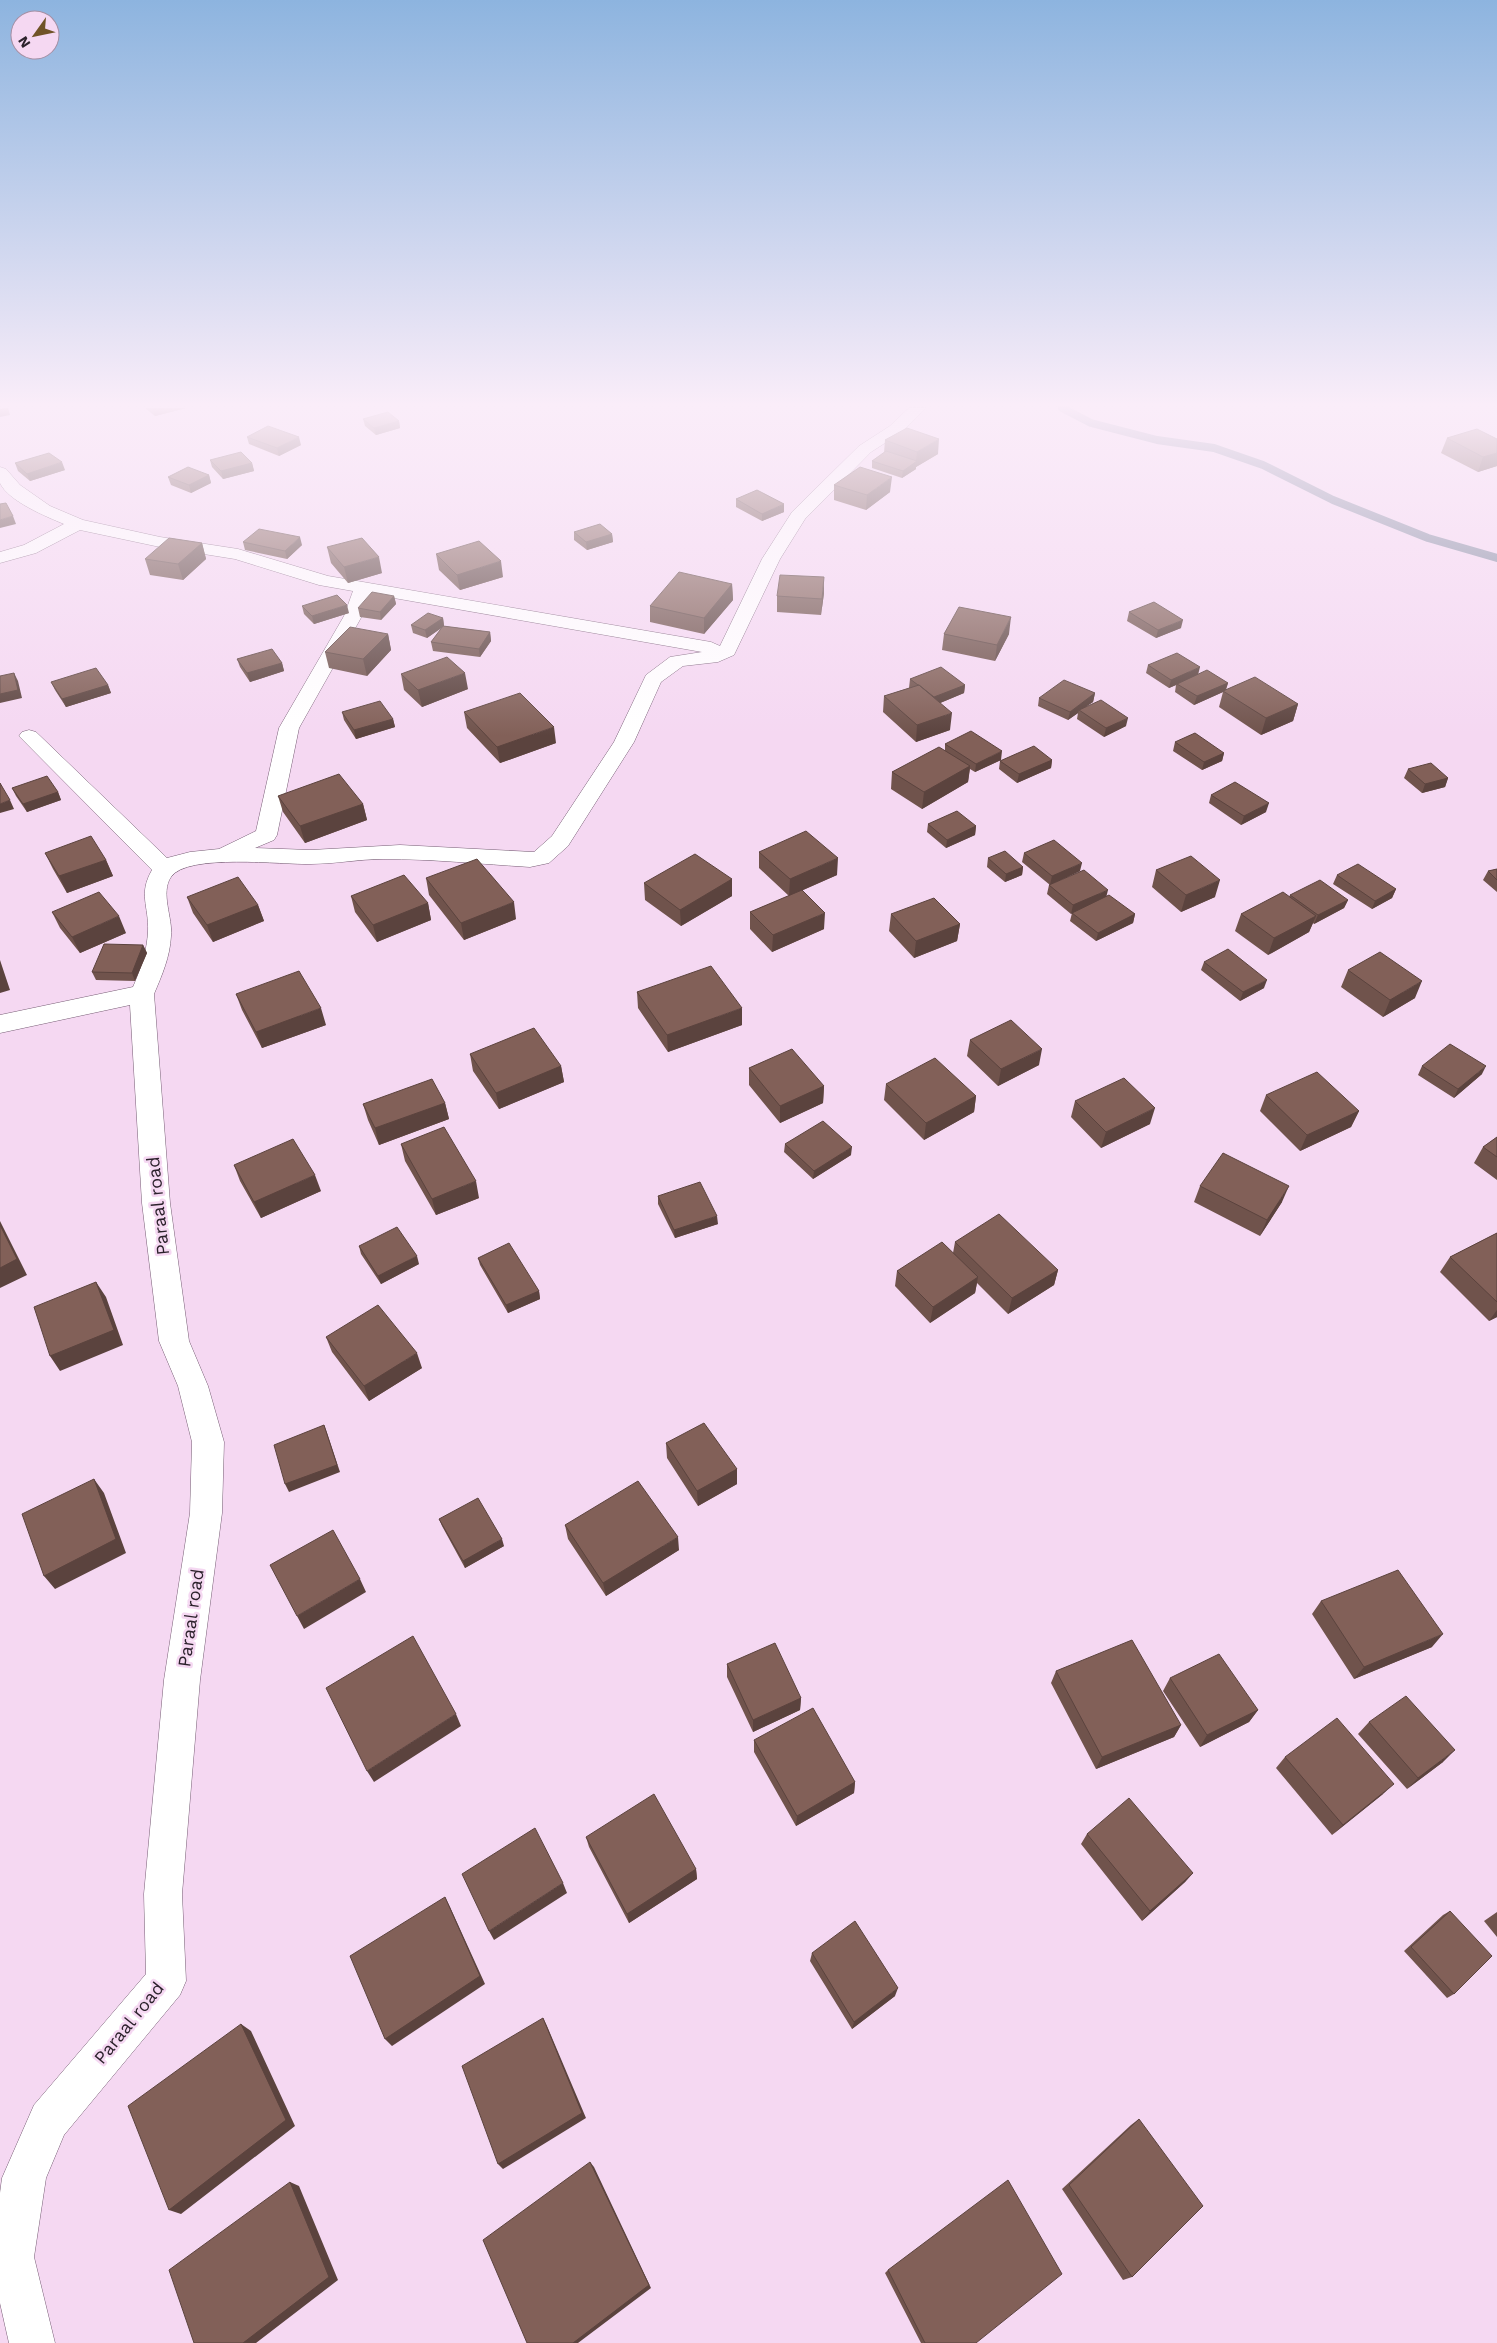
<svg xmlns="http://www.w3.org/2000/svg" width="1497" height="2343" viewBox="0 0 1497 2343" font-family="'Work Sans',sans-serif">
<rect width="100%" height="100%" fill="#f5d8f2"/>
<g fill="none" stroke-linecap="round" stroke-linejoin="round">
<path stroke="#8189a0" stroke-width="8" d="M1062,408l29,15 66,17 57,8 49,17 70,35 95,38 69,20"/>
<defs>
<path id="minor" d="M909,408h17l-24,24 -31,20 -66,67 -25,40 -46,96 -16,7 -35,4 -22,16 -27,60 -66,104 -19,17 -19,4c-49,-3 -98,-8 -147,-8 -24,0 -48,5 -72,5 -28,1 -124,-11 -140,13 -11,16 2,41 0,59 -1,21 -9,39 -17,58l16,209 19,138 19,45 16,56 -2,71 -22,167 -18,214 4,87 -6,14 -116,140 -18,43 -12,79 21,86h-46l-9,-40v-110l2,-15 32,-73 112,-131 -2,-80 20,-214 26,-167 2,-71 -14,-56 -19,-45 -17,-138 -12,-198 -130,28v-18l133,-28c8,-18 14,-36 15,-56 1,-25 -10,-37 4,-61l-133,-134 3,-4 7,-2 7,2 131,126 23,-6 29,-3 37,-18 23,-103 65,-112 9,-25 -34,-6 -84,-26 -75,-12 -80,-17 -44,23 -36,10v-11l24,-7 40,-21c-17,-7 -56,-23 -64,-41 0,-4 0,-11 0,-16l6,2 14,16 30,21 33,14 77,17 78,12 90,27 383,66 9,4 42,-87 30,-47 67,-66 31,-20zM371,594l331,58 -32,5 -24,18 -32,67 -62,94 -18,16 -134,-7 -89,5 -56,-2 19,-8 3,-5 22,-107 63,-112z"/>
</defs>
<use href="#minor" stroke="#775e75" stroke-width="1"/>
<use href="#minor" fill="#fff" fill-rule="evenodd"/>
</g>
<path fill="#70534c" d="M145,408h41l-31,8z
M363,419l36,2 1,7 -24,7 -11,-9z
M247,437l54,8 -22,11 -30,-12z
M1447,438l50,1v27l-19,6 -37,-19z
M885,440l53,14 -22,13v2l-14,9 -30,-10v-7l12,-8z
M210,460l42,3 2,8 -31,8 -11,-12z
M15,463l50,7 -35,11 -12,-10z
M209,475l2,8 -20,10 -20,-8 -3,-8z
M834,485l56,7 -24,18 -32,-10z
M736,499l48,13 -22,9 -26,-14z
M574,532l38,2 1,8 -26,8 -13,-10z
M243,542l59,3 -15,14 -42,-9z
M202,543l4,16 -23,21 -33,-5 -5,-16z
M327,547l55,26 -34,10 -17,-20z
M436,554l67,23 -43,13 -21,-20z
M732,584l1,16 -29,34 -54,-12v-16z
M824,593l-3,22 -44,-3v-16z
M394,596l2,8 -15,16 -21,-3 -2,-9z
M302,606l47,7 -35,11 -10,-10z
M1129,612l52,16 -25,10 -29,-17z
M443,618l1,8h-1l47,6 1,9 -11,16 -47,-6 -2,-9 12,-15 -16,11 -14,-5 -2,-8z
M388,634l3,16 -24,26 -38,-8 -4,-16z
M944,634h65l-14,27 -53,-11z
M237,659l45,4 2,8 -34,11 -10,-15z
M1148,665l50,9 30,9 -2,7 72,14 -5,17 -32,14 -42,-28 4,-15 -29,13 -19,-13 1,-7 -7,3 -23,-15z
M401,674l67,15 -46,18 -18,-17z
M910,679l55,6 -1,8 -24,10 10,27 -34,12 -33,-30 1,-16 25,-8z
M51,682l57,3 3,8 -45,14 -11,-17z
M1095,693l-2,9 -8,5 41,19 -22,11 -27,-18 1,-6 -10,7 -30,-14 1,-8z
M342,712l51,7 2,8 -39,12 -12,-19z
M464,712l92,31 -56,20 -33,-35z
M1175,742l49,11 -2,8 -20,9 -29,-19z
M945,744l56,16 -26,12 -5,-3 -2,13 -46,27 -31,-20 1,-17 53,-22z
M1052,760l-1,8 -34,15 -18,-14 1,-8z
M1408,769l40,9 -3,9 -23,6 -18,-15z
M12,788l46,4 3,8 -34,12 -11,-16z
M1211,795l55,17 -25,13 -32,-22z
M278,796l85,8 4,16 -62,23 -22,-31z
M928,824l48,2 -1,9 -29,13 -19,-16z
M759,852l78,23 -36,16 23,38 -52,23 -22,-23v-17l39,-16 -30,-28z
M45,853l61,7 7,16 -46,17 -14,-24z
M1024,853l56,18 -30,14 -28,-23z
M988,858l35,9 -1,8 -17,7 -18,-15z
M1497,869v23l-14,-12 5,-9z
M1156,870l59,27 -34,15 -29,-25z
M1337,875l59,14 -4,9 -20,11 -39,-25z
M426,878l90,41 -52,21 -35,-45z
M732,879v17l-51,30 -36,-26 -1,-17z
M1049,885l58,11 28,18 -2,9 -37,18 -26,-20 2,-8 -1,1 -24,-20z
M1290,895l58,5 -4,8 -30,16 -1,-1 -4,9 -41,23 -33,-24 6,-17 48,-17z
M351,896l77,7 3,17 -54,22 -22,-30z
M187,897l71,8 6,16 -51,21 -20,-29z
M52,912l74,21 -46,20 -20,-25z
M891,914l69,10 -3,17 -43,17 -25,-27z
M143,945l4,8 -12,28 -39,-1 -4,-8z
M1204,962l60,26 -24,13 -39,-31z
M1348,970l67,28 -32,19 -42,-30z
M637,992l105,33 -74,27 -30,-44z
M236,994l90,31 -64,23 -20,-38z
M970,1040l69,25 -41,21 -31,-30z
M470,1054l91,12 3,16 -65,27 -26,-38z
M1422,1066l60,8 -28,24 -36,-23z
M749,1068l75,18 -1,17 -43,20 -31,-38z
M886,1084l90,12 -2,16 -50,28 -40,-40z
M1266,1095l93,16 -8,16 -51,24 -40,-40z
M1075,1101l75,23 -49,24 -30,-31z
M445,1103l4,16 -70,26 -11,-25 -5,-16z
M1497,1137v43l-23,-17 9,-16z
M401,1144l78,54 -43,17 -31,-54z
M785,1144l66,11 -38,24 -29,-27z
M234,1165l87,26 -60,27 -21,-37z
M1200,1186l82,16 -22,34 -66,-34z
M658,1196l60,28 -43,14 -17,-34z
M1497,1233v84l-8,4 -49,-49 10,-15z
M955,1242l103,28 -4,15 -46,29 -31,-31 -2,10 -45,30 -35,-37 2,-15 56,-18z
M359,1246l60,18 -38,20 -20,-30z
M478,1258l61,33 1,8 -32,14 -28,-48z
M326,1337l96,31 -53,33 -37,-49z
M666,1443l71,26v15l-39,22 -31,-48z
M439,1519l65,27 -39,22 -23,-42z
M565,1525l114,25 -73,46 -38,-57z
M1321,1601l111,46 -78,32 -42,-65z
M727,1664l74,34 -1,12 -47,22 -26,-55z
M1056,1671l125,54 -7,12 -78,32 -45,-86z
M1170,1678l88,32 -9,12 -49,25 -37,-56z
M1369,1722l74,40 -36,27 -49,-55z
M754,1740l101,42 -1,11 -58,33 -42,-74z
M1285,1757l98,37 -51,41 -56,-67z
M1087,1834l106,39 -8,9 -43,39 -61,-77z
M586,1837l110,32 1,10 -68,44 -40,-76z
M1450,1911l4,83 -7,4 -43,-47 39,-36z
M1497,1912v25l-13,-16z
M812,1953l83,43 -43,33 -42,-68z
M1139,2119l-7,158 -9,3 -61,-91 69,-64z
M888,2270l88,73h-55l-36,-70z"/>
<path fill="#5b433e" d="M5,408h3l2,7 -10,2v-8z
M157,408h29l-31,8 -2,-7z
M399,421l1,7 -24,7 -2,-7z
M299,437l2,8 -22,11 -2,-8z
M939,439l-1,15 -22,13v2l-14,9 1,-7 13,-10 1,-9z
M1497,453v13l-19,6 5,-15z
M62,462l3,8 -35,11 -3,-7z
M252,463l2,8 -31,8 -2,-8z
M209,475l2,8 -20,10 -2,-8z
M892,477l-2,15 -24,18 1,-15z
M784,504v8l-22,9v-7z
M13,516l3,8 -16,4v-8z
M612,534l1,8 -26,8 -1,-8z
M300,537l2,8 -15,14 -2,-8z
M202,543l4,16 -23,21 -5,-16z
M379,557l3,16 -34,10 -4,-16z
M501,561l2,16 -43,13 -3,-15z
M824,577v16l-3,22 1,-16z
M732,584l1,16 -29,34v-16z
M394,596l2,8 -15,16 -1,-8z
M347,605l2,8 -35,11 -2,-8z
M1011,617l-2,17 -14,27 2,-16z
M443,618l1,8 -17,12 -2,-8z
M1183,620l-2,8 -25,10 2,-8z
M490,632l1,9 -11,16 -1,-8z
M388,634l3,16 -24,26 -4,-17z
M282,663l2,8 -34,11 -3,-9z
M1200,667l-2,8 -21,9 -1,1 -7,3 2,-8z
M14,673l4,8 4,17 -22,5v-9z
M465,673l3,16 -46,18 -4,-17z
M1228,683l-3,8h-2v1l-29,13 3,-9z
M108,685l3,8 -45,14 -4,-8z
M965,685l-1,8 -31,13 1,-9z
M1095,693l-2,9 -13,9 -1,-1 -1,3 -10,7 2,-8z
M1298,704l-5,17 -32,14 5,-17z
M952,713l-2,17 -34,12 1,-17z
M1128,718l-2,8 -22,11 2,-9z
M393,719l2,8 -39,12 -2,-9z
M554,727l2,16 -56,20 -3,-16z
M1002,751l-1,9 -26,12 1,-8z
M1224,753l-2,8 -20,9 2,-8z
M1052,760l-1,8 -34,15 2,-9z
M970,766l-2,16 -46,27 2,-17z
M1448,778l-3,9 -23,6 3,-9z
M58,792l3,8 -34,12 -4,-8z
M10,800l4,9 -14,4v-9z
M1269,803l-3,9 -25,13 3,-9z
M363,804l4,16 -62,23 -5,-17z
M976,826l-1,9 -29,13 1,-8z
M838,858l-1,17 -48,21 1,-17z
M106,860l7,16 -46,17 -8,-17z
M1082,863l-2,8 -30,14 2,-9z
M1023,867l-1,8 -17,7 1,-8z
M732,879v17l-51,30 -1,-16z
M1220,880l-5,17 -34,15 5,-17z
M1396,889l-4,9 -20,11 3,-8z
M1108,890l-2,8 -35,16 2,-9z
M1348,900l-4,8 -30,16 4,-9z
M514,902l2,17 -52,21 -3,-17z
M428,903l3,17 -54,22 -4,-17z
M258,905l6,16 -51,21 -6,-17z
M825,913l-1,16 -52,23 1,-17z
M1135,914l-2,9 -37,18 2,-8z
M119,916l7,17 -46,20 -8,-16z
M1316,916l-7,16 -41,23 6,-17z
M960,924l-3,17 -43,17 2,-17z
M143,945l4,8 -12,28 -3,-8z
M0,960l10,30 -10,3z
M1267,980l-3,8 -24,13 3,-9z
M1422,981l-7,17 -32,19 7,-17z
M321,1008l5,17 -64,23 -6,-16z
M742,1008v17l-74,27 -1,-17z
M1042,1049l-3,16 -41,21 3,-17z
M561,1066l3,16 -65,27 -3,-16z
M1486,1066l-4,8 -28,24 4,-9z
M824,1086l-1,17 -43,20v-17z
M976,1096l-2,16 -50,28 2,-17z
M445,1103l4,16 -70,26 -4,-17z
M1155,1108l-5,16 -49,24 5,-16z
M1359,1111l-8,16 -51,24 7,-16z
M852,1147l-1,8 -38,24 1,-8z
M315,1175l6,16 -60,27 -7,-16z
M476,1181l3,17 -43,17 -4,-16z
M1289,1186l-7,16 -22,34 7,-16z
M717,1216l1,8 -43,14 -1,-8z
M0,1221l27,54 -27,13z
M417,1256l2,8 -38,20 -3,-8z
M1058,1270l-4,15 -46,29 4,-16z
M978,1277l-3,16 -45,30 3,-16z
M96,1282l10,15 17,48 -63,26 -10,-15z
M539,1291l1,8 -32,14 -2,-8z
M1497,1310v7l-8,4z
M417,1353l5,15 -53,33 -5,-15z
M324,1425l3,8 13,39 -51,20 -4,-8z
M737,1469v15l-39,22 -1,-15z
M94,1479l10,14 22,60 -71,36 -11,-13z
M678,1537l1,13 -73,46 -3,-13z
M502,1539l2,7 -39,22 -2,-7z
M360,1579l6,13 -62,37 -7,-13z
M1443,1634l-11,13 -78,32 10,-12z
M801,1698l-1,12 -47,22v-12z
M1258,1710l-9,12 -49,25 7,-12z
M456,1714l5,12 -87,56 -7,-11z
M1181,1725l-7,12 -78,32 6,-12z
M1455,1750l-12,12 -36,27 11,-11z
M855,1782l-1,11 -58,33 1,-10z
M1394,1784l-11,10 -51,41 11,-10z
M696,1869l1,10 -68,44 -2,-9z
M1193,1873l-8,9 -43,39 8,-10z
M563,1883l4,10 -73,47 -5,-9z
M445,1897l5,10 35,77 -93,62 -7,-7z
M898,1988l-3,8 -43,33 2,-7z
M543,2018l4,8 39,92 -83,51 -5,-5z
M241,2024l10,7 44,95 -114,88 -12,-4z
M590,2162l4,5 57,121 -73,55h-5z
M290,2182l9,4 39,94 -82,63h-13z"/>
<path fill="#826058" stroke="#5b433e" d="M388,412l11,9 -25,7 -11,-9z
M268,426l31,11 -22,11 -30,-11z
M907,428l32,11 -22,13 -32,-12z
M1477,429l20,10v14l-14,4 -36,-19z
M886,451l31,10 -14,10 -31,-10z
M241,452l11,11 -31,8 -11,-11z
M49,453l13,9 -35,12 -12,-11z
M188,467l21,8 -20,10 -21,-8z
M860,467l32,10 -25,18 -33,-10z
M757,490l27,14 -22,10 -26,-15z
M6,503l7,13 -13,4v-16z
M600,524l12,10 -26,8 -12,-10z
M259,529l41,8 -15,14 -42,-9z
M169,538l33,5 -24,21 -33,-5z
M362,538l17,19 -35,10 -17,-20z
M479,541l22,20 -44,14 -21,-21z
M679,572l53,12 -28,34 -54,-12z
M780,575l44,2 -2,22 -45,-3z
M372,592l22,4 -14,16 -22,-4z
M337,595l10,10 -35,11 -10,-10z
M1154,602l29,18 -25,10 -29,-18z
M959,607l52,10 -14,28 -53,-11z
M428,613l15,5 -18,12 -14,-5z
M443,626l47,6 -11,17 -48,-7z
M350,627l38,7 -25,25 -38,-7z
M272,649l10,14 -35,10 -10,-14z
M1177,653l23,14 -29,13 -23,-15z
M447,657l18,16 -47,17 -17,-16z
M941,667l24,18 -31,12 -15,-12h-1l-8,-6z
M96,668l12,17 -46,14 -11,-17z
M1207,670l21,13 -31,13 -20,-12z
M14,673l4,17 -18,4v-18z
M1255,677l43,27 -32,14 -43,-27z
M1064,680l31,13 -25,19 -31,-14z
M919,685l33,28 -35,12 -33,-29z
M520,693l34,34 -57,20 -33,-35z
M1101,700l27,18 -22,10 -27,-18z
M380,701l13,18 -39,11 -12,-18z
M971,731l31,20 -26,13 -31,-20z
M1195,733l29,20 -20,9 -29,-20z
M1034,746l18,14 -33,14 -19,-13z
M939,747l31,19 -46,26 -32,-20z
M1431,763l17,15 -23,6 -17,-15z
M339,774l24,30 -63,22 -22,-30z
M47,776l11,16 -35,12 -11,-16z
M1235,782l34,21 -25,13 -33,-21z
M0,783l10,17 -10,4z
M957,811l19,15 -29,14 -19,-16z
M806,831l32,27 -48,21 -31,-27z
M91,836l15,24 -47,16 -14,-23z
M1054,840l28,23 -30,13 -28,-23z
M1005,851l18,16 -17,7 -18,-16z
M695,854l37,25 -52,31 -36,-27z
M1191,856l29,24 -34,15 -30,-25z
M477,859l37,43 -53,21 -35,-45z
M1358,864l38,25 -21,12 -38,-26z
M1497,869v11l-9,-9z
M1084,870l24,20 -35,15 -24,-20z
M404,875l24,28 -55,22 -22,-29z
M238,877l20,28 -51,20 -20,-28z
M1320,880l28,20 -30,15 -28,-20z
M802,890l23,23 -52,22 -23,-23z
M99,892l20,24 -47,21 -20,-25z
M1283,892l33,24 -42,22 -33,-24z
M1109,895l26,19 -37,19 -26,-20z
M934,898l26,26 -44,17 -25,-27z
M104,944l39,1 -11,28 -40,-1z
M1228,949l39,31 -24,12 -39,-30z
M1380,952l42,29 -32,19 -42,-30z
M711,966l31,42 -75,27 -30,-43z
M299,971l22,37 -65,24 -20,-38z
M1011,1020l31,29 -41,20 -31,-29z
M534,1028l27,38 -65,27 -26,-39z
M1450,1044l36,22 -28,23 -36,-23z
M792,1049l32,37 -44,20 -31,-38z
M935,1058l41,38 -50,27 -40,-39z
M1317,1072l42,39 -52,24 -41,-40z
M1124,1078l31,30 -49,24 -31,-31z
M432,1079l13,24 -70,25 -12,-24z
M823,1121l29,26 -38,24 -29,-27z
M444,1127l32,54 -44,18 -31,-55z
M1497,1137v20l-14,-10z
M293,1139l22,36 -61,27 -20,-37z
M1223,1153l66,33 -22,34 -67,-34z
M700,1182l17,34 -43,14 -16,-34z
M999,1214l59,56 -46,28 -57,-56z
M0,1225l17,34 -17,9z
M397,1227l20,29 -39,20 -19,-30z
M1497,1233v69l-47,-45z
M942,1242l36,35 -45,30 -36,-36z
M509,1243l30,48 -33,14 -28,-47z
M96,1282l18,48 -64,26 -16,-49z
M378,1305l39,48 -53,33 -38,-49z
M704,1423l33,46 -40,22 -31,-48z
M324,1425l13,40 -52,19 -11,-39z
M94,1479l22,60 -72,37 -22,-62z
M638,1481l40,56 -75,46 -38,-58z
M478,1498l24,41 -39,22 -24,-42z
M333,1530l27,49 -63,37 -27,-51z
M1398,1570l45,64 -79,33 -43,-66z
M413,1636l43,78 -89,57 -41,-83z
M1132,1640l49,85 -79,32 -46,-86z
M775,1643l26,55 -48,22 -26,-56z
M1219,1654l39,56 -51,25 -37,-57z
M1406,1696l49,54 -37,28 -49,-56z
M813,1708l42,74 -58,34 -43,-76z
M1337,1718l57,66 -51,41 -58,-68z
M654,1794l42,75 -69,45 -41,-77z
M1129,1798l64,75 -43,38 -63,-77z
M535,1828l28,55 -74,48 -27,-57z
M445,1897l35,79 -95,63 -35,-83z
M1450,1911l42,45 -38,38 -43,-47z
M855,1921l43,67 -44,34 -42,-69z
M543,2018l39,95 -84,51 -36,-98z
M241,2024l45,96 -117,90 -41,-104z
M1139,2119l64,87 -71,71 -63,-92z
M590,2162l59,123 -76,58h-46l-44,-103z
M1008,2180l54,94 -86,69h-51l-37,-73z
M290,2182l39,95 -86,66h-49l-25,-73z"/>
<linearGradient id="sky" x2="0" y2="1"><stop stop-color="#8db4df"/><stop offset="0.55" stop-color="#faedf9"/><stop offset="1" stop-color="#faedf9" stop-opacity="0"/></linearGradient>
<rect width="1497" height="736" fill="url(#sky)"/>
<g text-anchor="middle" stroke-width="5" stroke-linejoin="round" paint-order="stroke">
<g font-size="18" fill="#2c222c" stroke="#f5d8f2">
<text transform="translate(158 1206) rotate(-96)" y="6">Paraal road</text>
<text transform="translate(191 1618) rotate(-82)" y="6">Paraal road</text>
<text transform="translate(129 2023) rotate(-51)" y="6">Paraal road</text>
</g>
</g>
<g transform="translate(35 35) rotate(237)"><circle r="24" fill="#f5d8f2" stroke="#a58fa3"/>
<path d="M0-4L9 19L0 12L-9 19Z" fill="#705327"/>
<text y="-8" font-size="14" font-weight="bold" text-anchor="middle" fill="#2c222c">N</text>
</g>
</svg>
